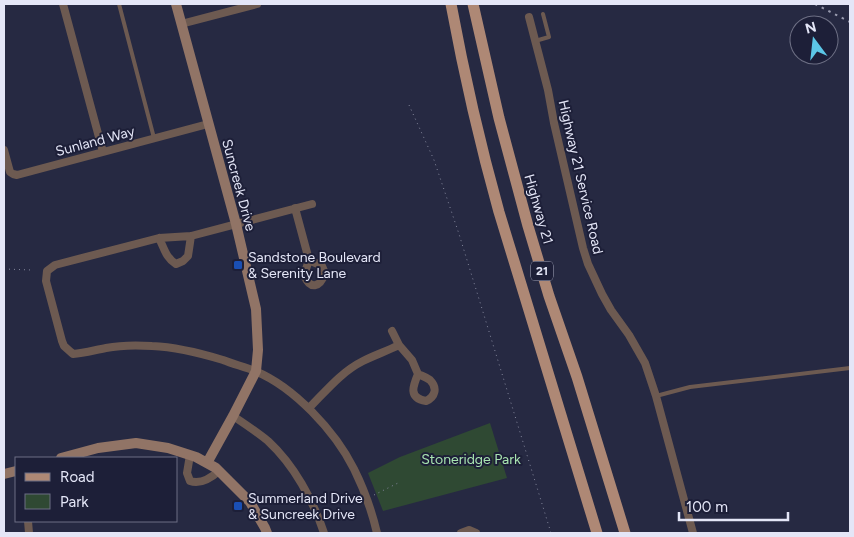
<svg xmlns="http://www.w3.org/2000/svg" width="854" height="537" viewBox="0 0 854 537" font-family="Figtree,sans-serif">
<rect width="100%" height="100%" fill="#262942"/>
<path fill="#2f4933" d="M490,423l17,55 -124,33 -15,-38 32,-16z"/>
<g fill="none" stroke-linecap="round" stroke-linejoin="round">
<path stroke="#85889d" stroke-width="1" stroke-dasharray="1 4" stroke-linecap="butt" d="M409,105l25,55 25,74 92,299
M4,269l28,1
M374,495l26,-13"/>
<path stroke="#6d5a51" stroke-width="4" d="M119,4l35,134
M535,41l14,-4 -6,-23
M656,396l34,-9 160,-19"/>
<path stroke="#6d5a51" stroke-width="8" d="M63,4l40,148
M529,17l19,73 6,33 29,125 5,16 14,30 9,16 18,25 16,28 11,33 37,137
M181,24l76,-20
M4,150l6,22 3,2 4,1 191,-51
M312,204l-121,32 -32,2 -104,27 -8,6 -1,10 16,60 2,5 9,8c11,-1 22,-4 33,-6 15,-3 31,-3 46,-2 24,1 48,7 71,14 10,4 22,7 32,11 39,16 80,60 99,98 10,20 18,43 23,64
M295,208l14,52 -5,15c6,15 16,13 21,-2l-3,-7 -13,-6
M159,238c5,10 7,20 17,26l7,-3 5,-5 3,-20
M392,331l7,14
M309,408c17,-17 32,-36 54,-47 12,-6 24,-10 36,-16l13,15 6,14c-5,12 -10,24 8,27 9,-4 12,-13 4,-21 -4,-3 -8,-4 -12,-6
M233,416c12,8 24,16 35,25 26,24 45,59 56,92
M190,455l-3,18 3,8c11,4 21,-3 29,-10
M28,521l1,12
M461,533l8,-3 7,3"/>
<path stroke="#917466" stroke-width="10" d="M176,4l60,220 20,85 2,41 -2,21 -23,45 -26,47
M61,458l37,-10 38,-5 32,5 28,9 20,11 34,34 15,26 2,5
M4,474l12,-3"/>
<path stroke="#ae8875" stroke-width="11" d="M451,4c13,70 29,140 48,208l98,321
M473,4l26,114 29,108 21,70 28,81 48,156"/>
<path stroke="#989aae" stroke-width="2" stroke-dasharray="2.5 5" stroke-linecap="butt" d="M815,4l35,18"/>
</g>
<g fill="#1a4fb4" stroke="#1d1f38" stroke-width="2">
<rect x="233" y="260" width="10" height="10" rx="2.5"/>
<rect x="233" y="501" width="10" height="10" rx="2.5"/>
</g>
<g text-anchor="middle" stroke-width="4" stroke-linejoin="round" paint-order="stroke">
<rect fill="#1d1f38" stroke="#a8aabe" stroke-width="1" x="531" y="261.5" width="22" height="19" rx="4"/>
<g font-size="12" font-weight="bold" fill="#e4e6f7">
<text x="542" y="275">21</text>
</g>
<g font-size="14" fill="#e4e6f7" stroke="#1d1f38">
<text transform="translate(95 141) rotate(-15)" y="5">Sunland Way</text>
<text transform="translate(581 177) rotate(77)" y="5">Highway 21 Service Road</text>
<text transform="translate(239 185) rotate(75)" y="5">Suncreek Drive</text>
<text transform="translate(539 209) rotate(74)" y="5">Highway 21</text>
</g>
<g font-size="14" fill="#e4e6f7" stroke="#1d1f38" text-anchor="start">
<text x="248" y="262">Sandstone Boulevard<tspan x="248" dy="16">&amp; Serenity Lane</tspan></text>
<text x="248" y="503">Summerland Drive<tspan x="248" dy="16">&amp; Suncreek Drive</tspan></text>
</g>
<g font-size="14" fill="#a8e4b0" stroke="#1d1f38">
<text x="471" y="464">Stoneridge Park</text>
</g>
</g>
<rect width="854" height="537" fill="none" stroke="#e4e6f7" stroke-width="10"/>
<rect x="15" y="457" width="162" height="65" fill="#1d1f38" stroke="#6d6f84"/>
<rect x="25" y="473" width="25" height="8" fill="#ae8875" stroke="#6d6f84"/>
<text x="60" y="482" font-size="15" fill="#e4e6f7">Road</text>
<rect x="25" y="494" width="25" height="15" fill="#2f4933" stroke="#6d6f84"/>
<text x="60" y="507" font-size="15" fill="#e4e6f7">Park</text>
<g transform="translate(814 40) rotate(345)"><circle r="24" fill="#1d1f38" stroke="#6d6f84"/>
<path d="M0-4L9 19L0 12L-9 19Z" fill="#5cc7e7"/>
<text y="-8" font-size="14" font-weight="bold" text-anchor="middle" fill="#e4e6f7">N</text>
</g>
<path d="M679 512v8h109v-8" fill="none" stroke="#e4e6f7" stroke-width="2.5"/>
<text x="686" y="512" font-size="15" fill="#e4e6f7" stroke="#1d1f38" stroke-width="4" paint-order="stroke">100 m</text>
</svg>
